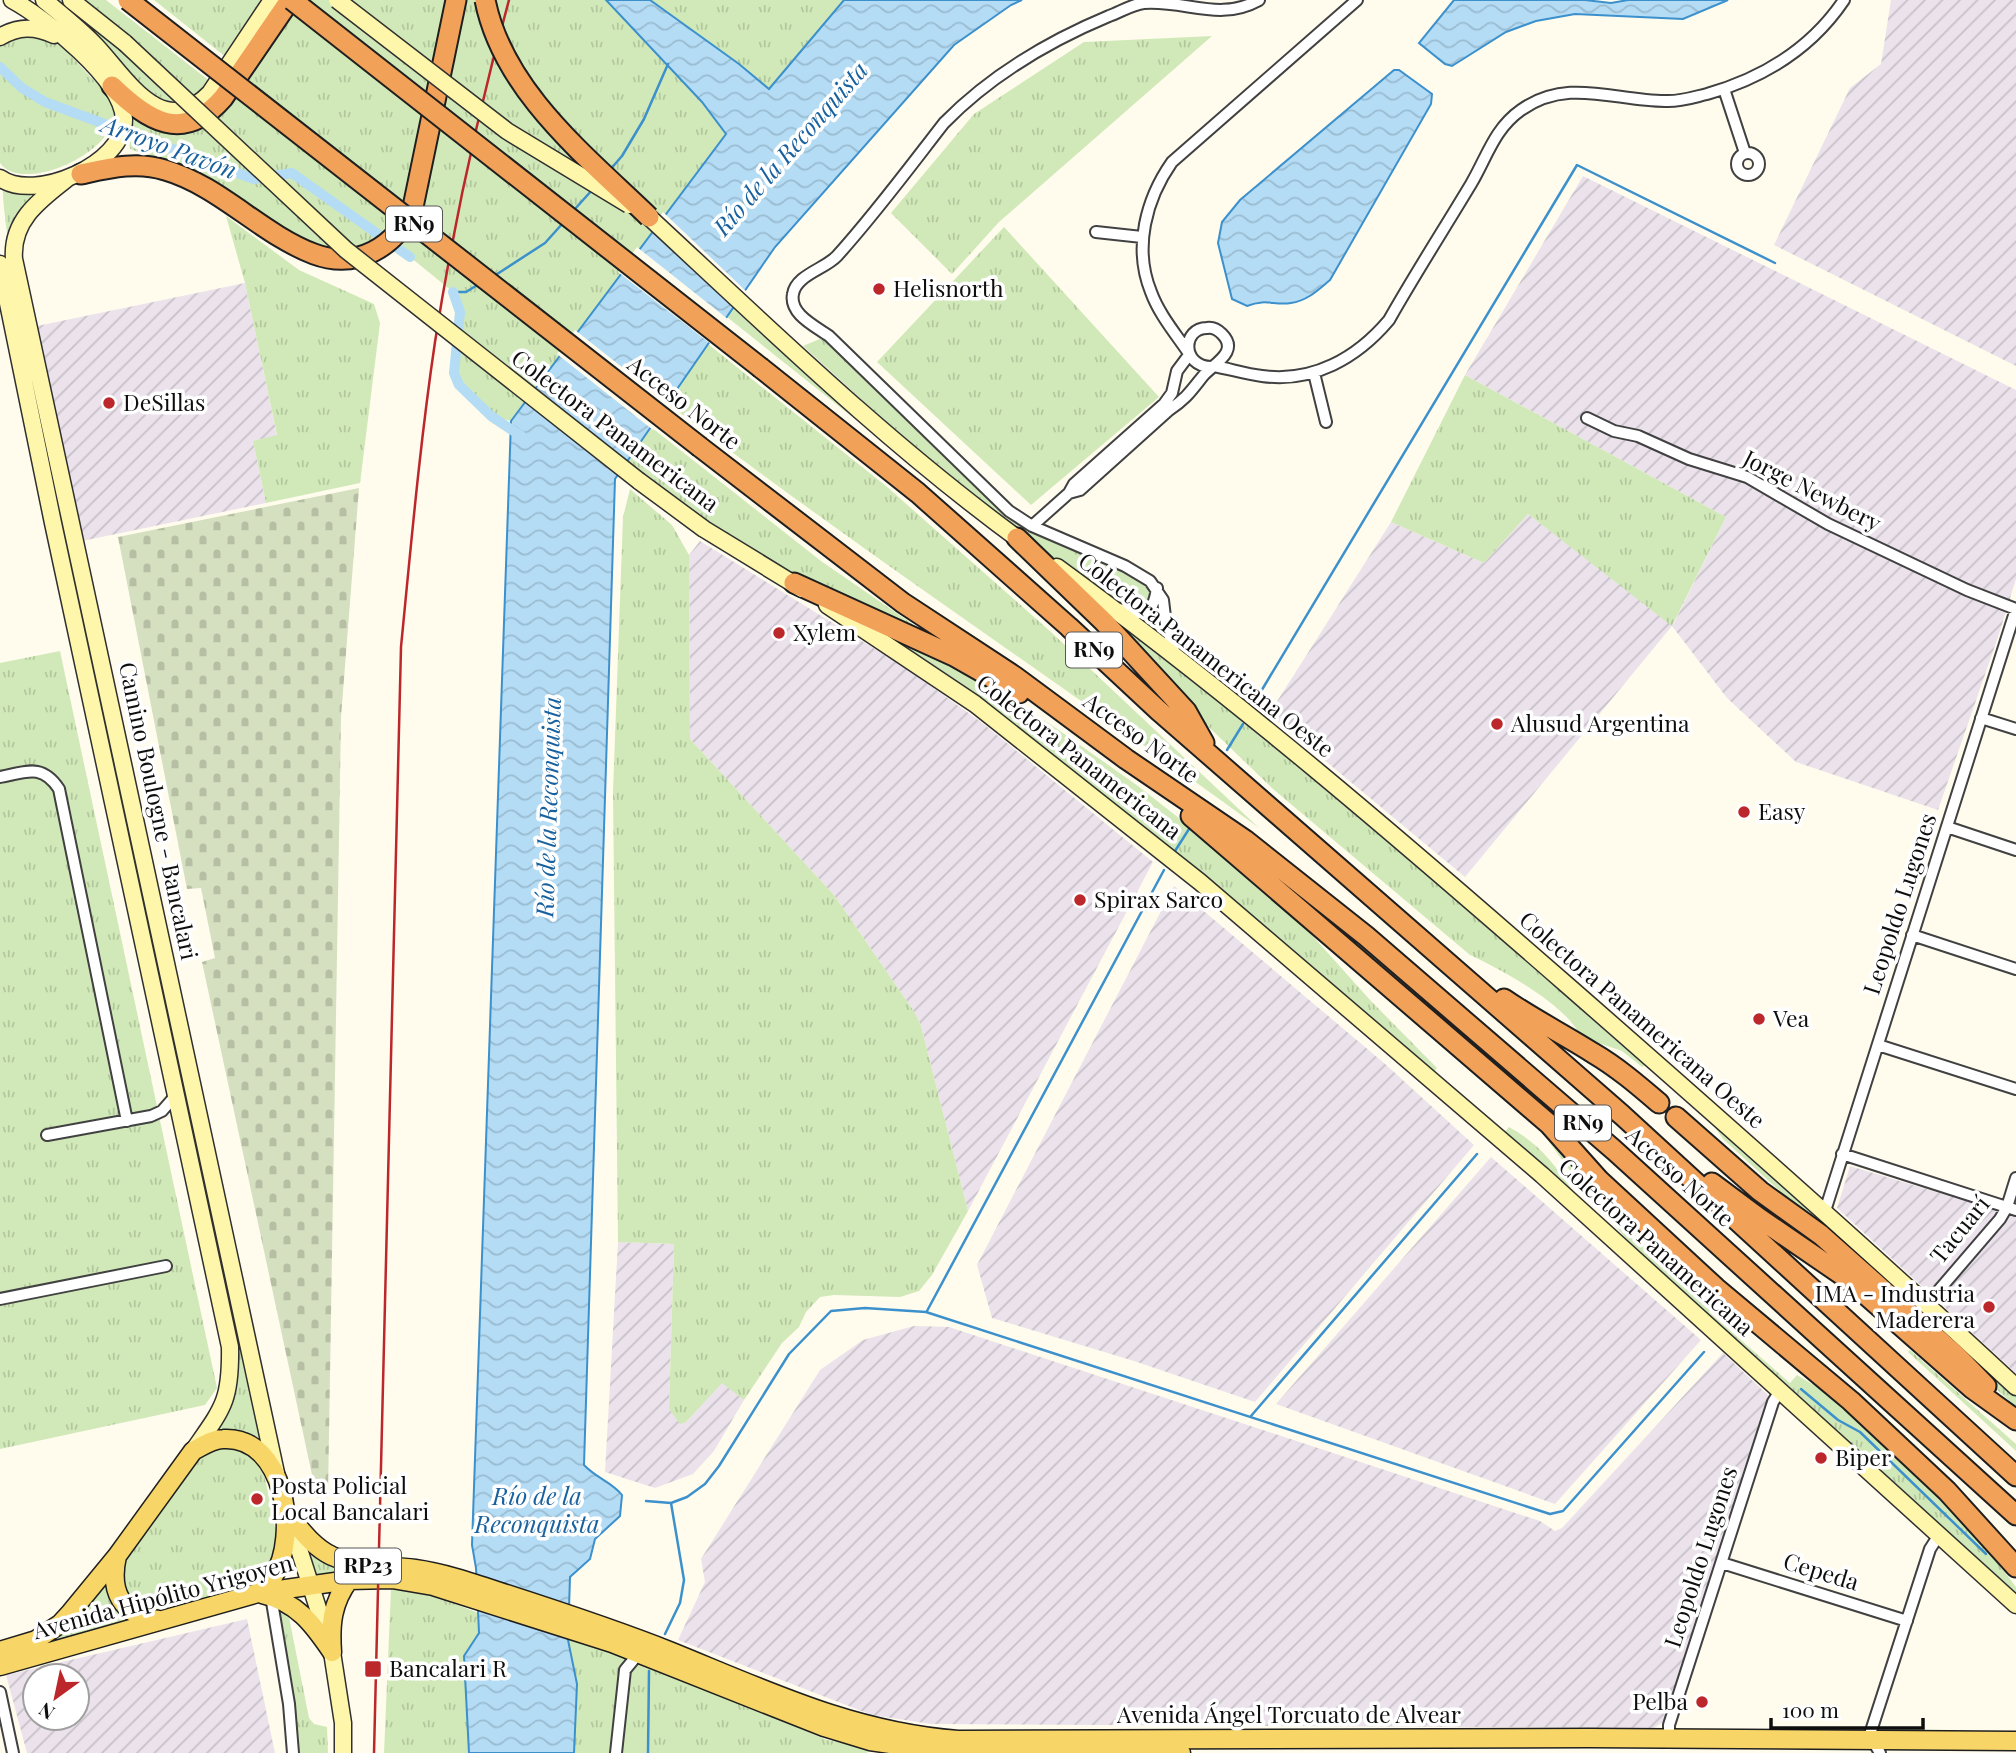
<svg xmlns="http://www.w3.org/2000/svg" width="2016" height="1753" viewBox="0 0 2016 1753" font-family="'Playfair Display',serif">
<defs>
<pattern id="industrial-furrows" width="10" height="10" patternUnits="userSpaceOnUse" patternTransform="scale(1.75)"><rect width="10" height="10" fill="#ebe2ec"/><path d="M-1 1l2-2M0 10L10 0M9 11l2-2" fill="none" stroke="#c8c1c9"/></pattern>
<pattern id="grass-tufts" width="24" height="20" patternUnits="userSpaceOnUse" patternTransform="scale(1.75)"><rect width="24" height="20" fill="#d1e9b8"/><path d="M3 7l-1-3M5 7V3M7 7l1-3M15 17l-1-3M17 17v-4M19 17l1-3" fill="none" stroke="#b2c79d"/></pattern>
<pattern id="cemetery-stones" width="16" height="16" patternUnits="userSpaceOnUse" patternTransform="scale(1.75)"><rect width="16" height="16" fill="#d5e0c0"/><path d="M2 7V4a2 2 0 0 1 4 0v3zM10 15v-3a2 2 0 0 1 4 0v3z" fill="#b6bfa4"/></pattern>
<pattern id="water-waves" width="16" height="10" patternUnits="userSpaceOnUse" patternTransform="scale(1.75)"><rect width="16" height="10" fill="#b4dcf5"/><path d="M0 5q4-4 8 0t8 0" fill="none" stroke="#9abcd1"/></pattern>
</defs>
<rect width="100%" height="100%" fill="#fffcee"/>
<path fill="url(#industrial-furrows)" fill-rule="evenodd" d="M1891,0h125v366l-242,-121 76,-157 31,-24z
M1583,176l433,214v189l-18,58 -60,173 -142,-48 -69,-64 -55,-72 -207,251 -196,-163 122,-192 93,41 44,-49 145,111 53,-108 -261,-142z
M245,283l32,153 -24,5 13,62 -184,38 -45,-215z
M700,541l204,126 77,55 172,140 -185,349 -47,-185 -6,-13 -81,-118 -144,-156 -1,-184z
M1174,886l210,177 90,82 -219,257 -121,-41 -142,-43 -15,-53z
M1491,1157l210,183 -146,164 -279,-100z
M1850,1166l166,50v157l-179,-165z
M618,1242l56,2 -5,165 17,13 36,-40 22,18 -30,51 -21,23 -38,14 -50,-16z
M914,1326l35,1 591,194 15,10 7,-3 161,-175 46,43 -106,326 -9,6 -723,-4 -59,-9 -194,-75 27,-58 -4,-23 119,-189 43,-30z
M247,1619l28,134h-248l-21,-78zM35,1676h42v42h-42z"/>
<path fill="url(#grass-tufts)" d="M56,0h5l67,55 10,-13 -54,-42h22l105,82c-11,11 -26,24 -42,21 -25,-4 -65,-59 -83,-79 -8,-9 -20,-16 -30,-24z
M154,0h111l-38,58z
M295,0h154l-42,195 -15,33 -29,22 -30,4 -27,-8 -108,-72 -68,-25c-2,-10 4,-22 5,-33l46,12z
M456,0h150l96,102 24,32 -215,287 -20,-5 -32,-31 -5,-12 6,-61 -7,-20 -43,-35 -14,-22z
M650,0h194l-75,90 -30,-26z
M28,35c6,1 15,1 21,4 14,6 26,21 36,32 9,10 22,20 27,33 18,42 -88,93 -112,59v-120z
M1212,36l-213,186 -47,52 -61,-61 83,-99 110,-72z
M3,185l24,5 5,8c-16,19 -24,27 -23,52l30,140 -5,1c-7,-31 -34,-186 -31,-206z
M226,216l73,54 75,34 6,19 -20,160 -94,20 -13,-62 24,-6 -32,-152z
M1004,227l155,170 -128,108 -154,-143z
M738,301l147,142 -158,-126z
M822,338l73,68 106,105 28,17 94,40 28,18 1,13 -6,8 -12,2 -16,-7 -117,-81 -82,-69 -116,-106z
M708,344l178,142 165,146 208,196c-196,-143 -399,-277 -592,-425z
M1465,375l261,142 -54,109 -144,-112 -44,49 -93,-41z
M651,427l170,134 132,91 -164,-78 -108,-68 -55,-43z
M630,489l42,36 17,30 1,184 144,156 81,118 6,13 47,185 -36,64 -13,16 -19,6 -66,-2 -14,2 -14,15 -7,15 -17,16 -38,57 -22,-17 -36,39 -6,2 -11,-15 5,-165 -56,-2 -5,-450 10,-275z
M1099,610l11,2c185,143 361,297 537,451l-5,4 -20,-16 -41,-14c-15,-33 -79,-67 -111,-82l-197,-166 -86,-83z
M848,611l95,44 110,71 85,60 106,83 47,43 80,89 66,67 -2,3c-51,-38 -97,-82 -146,-123 -142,-119 -283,-239 -441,-337z
M60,651l157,737 -12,17 -205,44v-786z
M157,960l109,486 -48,-14 14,-30 6,-34 -8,-51 -64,-296z
M1716,1122l300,272v13l-293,-268 -10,-14z
M1542,1124l68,88 103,93 -4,7 81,71 7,-8 50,30 83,79 52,57 34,46v12l-369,-338c-40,-42 -76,-86 -108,-134z
M1509,1127c34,19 45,38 68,69l-73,-63z
M1910,1350l106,94v7l-108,-99z
M220,1446l28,6 15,16 14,70 -4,29 -19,18 -100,27c-28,-3 -39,-33 -29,-57l74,-97z
M301,1542l62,28 -49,7z
M103,1587h2l8,15 22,19 -119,36 54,-34 16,-14z
M391,1589l47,8 40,16 1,21 -15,22 5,97h-85z
M284,1610l4,2 21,106 5,6 13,3 1,26h-33l-16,-137z
M568,1637l76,25 183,78 42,8 -2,5h-293z"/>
<path fill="url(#cemetery-stones)" d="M359,488l-18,229 -13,777 -11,4 -115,-536 13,-4 -14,-70 -14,1 -69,-352z"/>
<path fill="url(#water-waves)" stroke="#3c90cc" stroke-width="2" d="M606,0h44l89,64 30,25 75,-89h178l-11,5 -57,40 -179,202 -160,232 -31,986c12,13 28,17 38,30l-2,21 -25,23 -5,20 -20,18 -2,63 9,44 -3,69h-105l-5,-97 15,-23 -3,-65 -4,-23 39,-1124 215,-287 -24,-32z
M1454,0h131l26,3 17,-3h100l-45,19 -108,-5 -39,7 -30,11 -54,34 -7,-2 -26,-21z
M1394,70h5l33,24 -1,10 -101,176c-12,10 -23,21 -39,23 -17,3 -24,-5 -44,3l-15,-7 -14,-56 4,-21 18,-22z"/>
<path fill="#fffcee" d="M663,212l85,81 -7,10 -87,-79z
M637,247l92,73 -17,25 -94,-73z
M575,330l95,75 -17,25 -96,-76z"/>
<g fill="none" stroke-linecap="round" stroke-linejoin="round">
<path stroke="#3c90cc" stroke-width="2.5" d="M609,171l13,-15 22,-37 24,-55
M574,210l19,-21
M494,276l51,-33 18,-20
M453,292h13l13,-8
M1254,703l323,-538 198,98
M1227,750l16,-26
M1175,851l14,-22
M927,1311l237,-441
M1801,1389l37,31 22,12 126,122
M1251,1416l226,-262
M646,1501l25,2 16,-6 18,-13 14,-18 70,-112 42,-43 34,-3 61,4 624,202 13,-3 141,-159
M665,1634l15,-31 4,-23 -13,-77
M648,1753l1,-82"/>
<path stroke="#b4dcf5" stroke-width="10" d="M0,67l22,21 23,14 209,77 38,-6 118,84
M453,292l7,20 -6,61 5,12 32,31 30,20"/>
<defs>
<path id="street" d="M1724,89l21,64
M1737 164a11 11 0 1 1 22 0a11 11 0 1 1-22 0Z
M1096,232l46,5
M1188,352c-13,-19 -29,-38 -37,-60 -18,-44 -5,-93 21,-130l185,-162
M1189,355l-12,16 -5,22 -8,11 -90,80 -5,9 11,-3 89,-80c17,-11 22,-19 34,-34 10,-12 37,-24 19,-42 -4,-4 -9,-7 -15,-6 -25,0 -26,38 4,39
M1214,366c16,3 32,8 48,10 51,7 95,-18 127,-56 26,-46 55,-91 82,-136 16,-27 23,-55 50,-74 47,-33 93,-9 144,-9 15,1 29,-4 42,-7 56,-16 104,-45 137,-94
M1314,373l12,49
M1587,418l27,13 24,5 51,23 58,18 81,47 139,66 49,19 -191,602
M1032,526l37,-33
M1119,609c25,8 34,7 38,-21
M1175,654l-9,-29 -3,-25 -13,-19 -25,-15 -93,-40 -23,-15 -180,-175c-14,-10 -40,-22 -36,-42 3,-19 32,-25 44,-38 38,-42 72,-88 107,-133 46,-47 105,-82 165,-107 11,-4 24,-12 35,-13 43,-3 75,19 115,-3
M1981,718l35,11
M0,777c26,-5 42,-14 59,12l68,332
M1947,827l69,23
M1912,935l104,34
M1878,1045l138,44
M47,1135l104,-19 11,-5 14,-16
M1842,1154l174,56
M0,1299l166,-33
M1927,1304l73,-85 7,-12 9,-29
M1722,1563l185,58
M271,1596l18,108 4,49
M0,1692l13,61
M1669,1739v-14l104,-323 7,-11
M616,1753l9,-83 14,-17
M1880,1753l-7,-12 -2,-10 59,-182 9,-14"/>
<path id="secondary" d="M44,0c18,15 36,29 52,46 31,33 66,96 114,47l62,-93
M71,0l54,43
M0,37c18,-11 35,-11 54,-2
M0,178c34,25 125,-14 124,-59 -2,-41 -79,-101 -112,-119
M68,178c-27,21 -57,42 -54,81l262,1214
M649,217c122,113 241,229 376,327
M0,264l53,259 177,824c1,54 -7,61 -37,104
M639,481l65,48 98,60
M1057,567c178,130 344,273 510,418 151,132 302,265 449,402
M827,605l148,99 225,178 342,293 474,430
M289,1518l43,134 11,71v30"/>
<path id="primary" d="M287,1513c13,16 26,34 45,43 27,12 55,9 83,13 28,4 55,13 82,22 59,19 117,38 175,61 96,39 181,80 286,88l631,-2 427,3
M117,1556c-8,35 4,60 42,64
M262,1594c35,8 51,30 70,58
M0,1651l36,-11 24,-16 11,-12 46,-56 76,-105c10,-5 19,-12 30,-12 62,-4 77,98 50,138 -4,6 -10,11 -15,16
M332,1652c-2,-28 0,-49 17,-72
M0,1666l258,-73 91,-13 43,-1 41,7 179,57 212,84 46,14 80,12h231"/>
<path id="highway" d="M112,86c36,35 71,58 111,12l67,-98
M81,174c28,-6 56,-13 84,-4 55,16 96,64 149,84 43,16 82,-7 99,-47l43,-207
M761,368l157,125 151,134 89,83 464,405 394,361
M700,447l203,156 111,73 112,83 119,81 121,96 248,214 402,365
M1017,538l87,84 82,89 18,32
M794,583l160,73 65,37
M1191,816l358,308 50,56 117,108 135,113 96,90 69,76
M1504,999c29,20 59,35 89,54 24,14 45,32 66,50
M1676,1117l84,74 61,44 136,121 29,30
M1712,1183l47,35 89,61 125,110 43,31"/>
</defs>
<use href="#street" stroke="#414141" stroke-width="14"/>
<use href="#secondary" stroke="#303030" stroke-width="19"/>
<use href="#primary" stroke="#1f1f1f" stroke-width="21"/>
<use href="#highway" stroke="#1f1f1f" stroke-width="23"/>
<use href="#street" stroke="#fff" stroke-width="10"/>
<use href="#secondary" stroke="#fef6aa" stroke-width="16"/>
<use href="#primary" stroke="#f7d667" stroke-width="18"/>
<use href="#highway" stroke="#f2a159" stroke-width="19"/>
<path stroke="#bc272c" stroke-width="2.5" d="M374,1753l27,-1106c10,-102 19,-204 34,-305 18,-115 43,-230 74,-342"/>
<defs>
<path id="secondary-bridge" d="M337,0l170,131 122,74
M125,43l221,207 293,231"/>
<path id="highway-bridge" d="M128,0l572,447
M292,0l469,368
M485,0c18,91 101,156 164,217"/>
</defs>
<use href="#secondary-bridge" stroke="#303030" stroke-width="19" stroke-linecap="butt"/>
<use href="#highway-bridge" stroke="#1f1f1f" stroke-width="23" stroke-linecap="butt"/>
<use href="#secondary-bridge" stroke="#fef6aa" stroke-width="16"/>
<use href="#highway-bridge" stroke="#f2a159" stroke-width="19"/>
</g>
<g fill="#bc272c" stroke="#fff" stroke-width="2.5">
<circle cx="879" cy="289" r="7"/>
<circle cx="109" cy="403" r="7"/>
<circle cx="779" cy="633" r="7"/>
<circle cx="1497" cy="724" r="7"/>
<circle cx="1744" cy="812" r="7"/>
<circle cx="1080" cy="900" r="7"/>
<circle cx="1759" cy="1019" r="7"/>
<circle cx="1989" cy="1307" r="7"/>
<circle cx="1821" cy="1458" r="7"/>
<circle cx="257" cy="1499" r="7"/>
<rect x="364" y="1660" width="18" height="18" rx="3.5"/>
<circle cx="1702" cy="1702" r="7"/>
</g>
<g text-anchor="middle" stroke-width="7" stroke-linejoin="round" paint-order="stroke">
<g fill="#fff" stroke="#565656" stroke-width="2">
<rect x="386" y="206.5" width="56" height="35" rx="5"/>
<rect x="1066" y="632.5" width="56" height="35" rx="5"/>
<rect x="1555" y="1105.5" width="56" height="35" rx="5"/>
<rect x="335" y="1548.5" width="66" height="35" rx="5"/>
</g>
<g font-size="21" font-weight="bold" fill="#0e0e0e">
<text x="414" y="231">RN9</text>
<text x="1094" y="657">RN9</text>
<text x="1583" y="1130">RN9</text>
<text x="368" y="1573">RP23</text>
</g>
<g font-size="23" fill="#0e0e0e" stroke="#fff" text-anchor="start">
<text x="893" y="297">Helisnorth</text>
<text x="123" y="411">DeSillas</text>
<text x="793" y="641">Xylem</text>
<text x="1511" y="732">Alusud Argentina</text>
<text x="1758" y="820">Easy</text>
<text x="1094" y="908">Spirax Sarco</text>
<text x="1773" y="1027">Vea</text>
<text x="1975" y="1302" text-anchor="end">IMA - Industria<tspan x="1975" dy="26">Maderera</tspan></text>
<text x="1835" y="1466">Biper</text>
<text x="271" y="1494">Posta Policial<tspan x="271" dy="26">Local Bancalari</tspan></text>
<text x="389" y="1677">Bancalari R</text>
<text x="1688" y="1710" text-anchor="end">Pelba</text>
</g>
<g font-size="23" fill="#0e0e0e" stroke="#fff">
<text transform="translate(684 403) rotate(38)" y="8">Acceso Norte</text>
<text transform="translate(615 431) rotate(37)" y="8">Colectora Panamericana</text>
<text transform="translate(1812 491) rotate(27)" y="8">Jorge Newbery</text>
<text transform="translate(1206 655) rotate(38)" y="8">Colectora Panamericana Oeste</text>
<text transform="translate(1141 738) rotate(36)" y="8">Acceso Norte</text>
<text transform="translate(1079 757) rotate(38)" y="8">Colectora Panamericana</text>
<text transform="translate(158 811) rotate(78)" y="8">Camino Boulogne - Bancalari</text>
<text transform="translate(1900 904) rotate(-72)" y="8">Leopoldo Lugones</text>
<text transform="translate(1642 1020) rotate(41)" y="8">Colectora Panamericana Oeste</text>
<text transform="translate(1680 1177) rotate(42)" y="8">Acceso Norte</text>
<text transform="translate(1960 1230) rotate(-51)" y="8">Tacuarí</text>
<text transform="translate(1656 1247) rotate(42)" y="8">Colectora Panamericana</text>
<text transform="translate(1701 1557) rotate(-72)" y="8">Leopoldo Lugones</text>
<text transform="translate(1821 1572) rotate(17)" y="8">Cepeda</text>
<text transform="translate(163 1597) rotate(-15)" y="8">Avenida Hipólito Yrigoyen</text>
<text x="1289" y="1723">Avenida Ángel Torcuato de Alvear</text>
</g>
<g font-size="24" font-style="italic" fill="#18619e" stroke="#fff">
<text transform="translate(169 148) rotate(20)" y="8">Arroyo Pavón</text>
<text transform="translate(791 149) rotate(-49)" y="8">Río de la Reconquista</text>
<text transform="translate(549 807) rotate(-88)" y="8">Río de la Reconquista</text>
<text x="537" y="1505">Río de la<tspan x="537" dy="28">Reconquista</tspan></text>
</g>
</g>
<g transform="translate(56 1697) rotate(213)"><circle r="33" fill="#ffffff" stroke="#9f9f9f" stroke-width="2"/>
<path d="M0-5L12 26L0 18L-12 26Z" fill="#bc272c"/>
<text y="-10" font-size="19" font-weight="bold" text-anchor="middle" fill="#0e0e0e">N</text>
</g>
<path d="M1771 1718v10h152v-10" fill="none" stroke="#0e0e0e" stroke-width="3.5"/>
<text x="1782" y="1718" font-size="21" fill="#0e0e0e" stroke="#ffffff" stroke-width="5" paint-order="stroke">100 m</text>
</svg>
